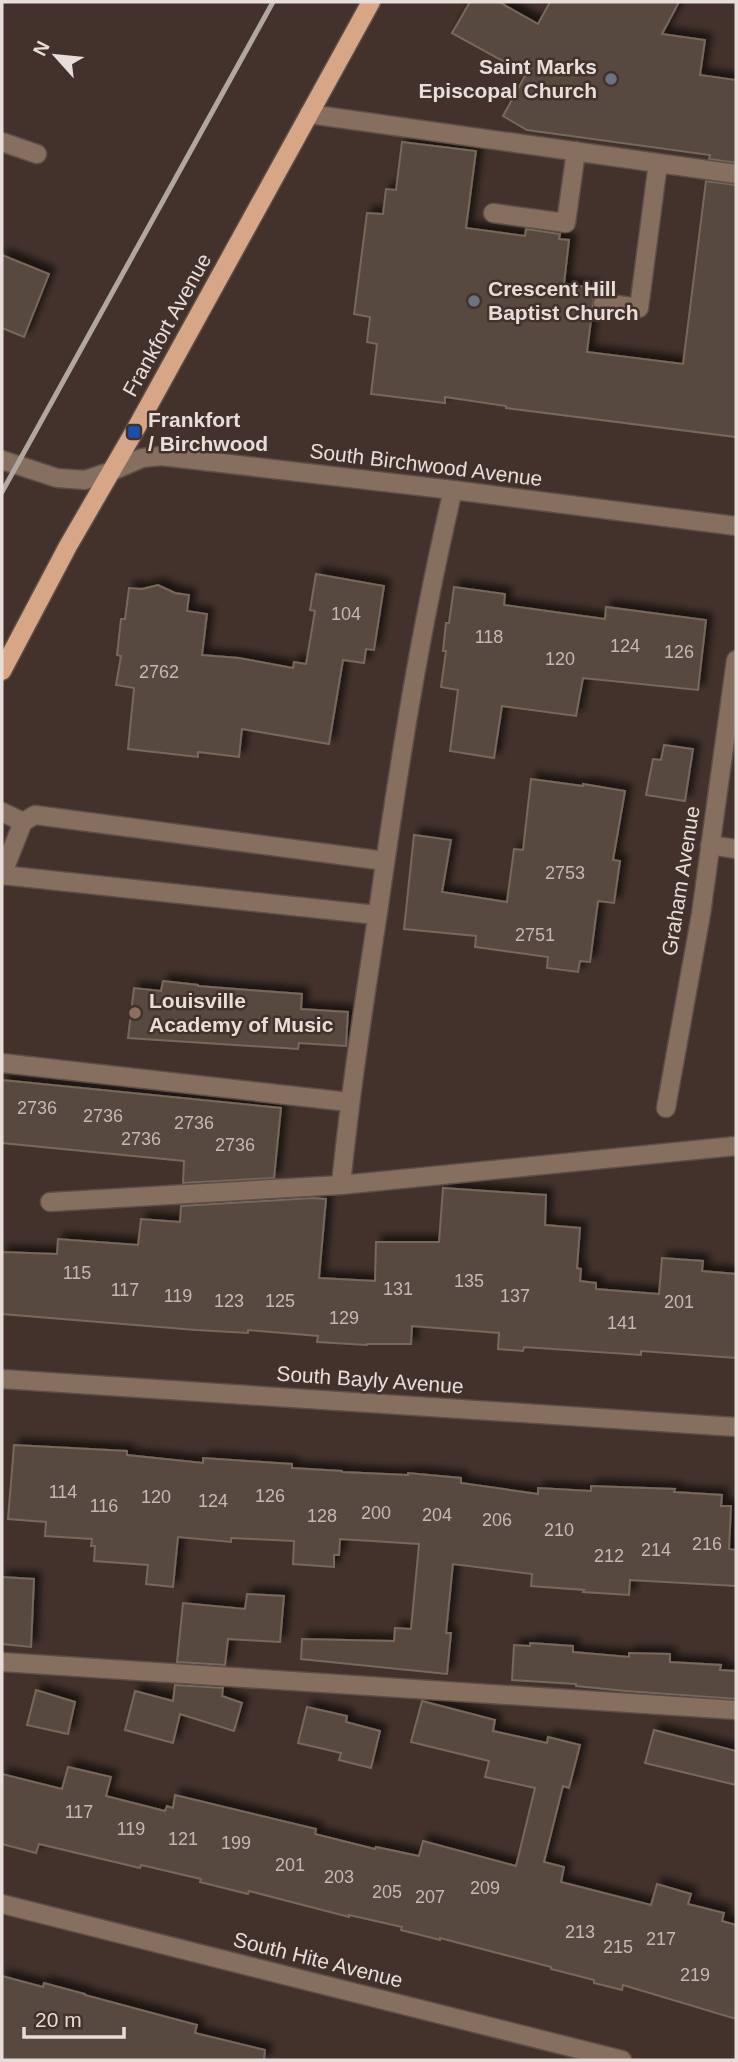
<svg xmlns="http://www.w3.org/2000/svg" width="738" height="2062" viewBox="0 0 738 2062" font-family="Helvetica,sans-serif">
<defs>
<filter id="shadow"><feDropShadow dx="6" dy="-6" stdDeviation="3.5" flood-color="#0009"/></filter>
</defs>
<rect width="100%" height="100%" fill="#42322b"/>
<path fill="#584a3f" stroke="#77685c" stroke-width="2" filter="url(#shadow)" d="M470,2h29l39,22 12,-22h129l-17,32 43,6 -5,35 36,5v83l-27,-4 1,-4 -183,-25 -24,-14 23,-42 -74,-41z
M402,142l74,9 -10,77 59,8 1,-7 34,5 -1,5 10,1 -5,44 31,4 -8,64 96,12 23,-183 30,4v252l-230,-29v-2l-61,-9v6l-74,-9 6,-50 -10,-2 3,-25 -16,-3 13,-101 16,1 3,-25 10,1z
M2,255l47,19 -25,63 -22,-9z
M316,574l68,12 -10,64 -8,-1 -2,14 -21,-3 -14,84 -87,-15 -3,28 -41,-5v5l-70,-8 6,-61 -18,-3 5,-29 -4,-1 4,-36h4l4,-31 13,1 16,-4 17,8 14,2 -2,16 20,3 -5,41 37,3 54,10 1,-6 12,2 9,-53 -5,-1z
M454,587l51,7 -1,11 101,14 1,-12 100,13 -8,70 -115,-12 -7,38 -74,-10 -8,52 -44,-7 8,-61 -17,-3 5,-36h-3l3,-28h3z
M664,745l29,4 -8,52 -39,-6 7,-36 8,1z
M531,779l52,7v-2l42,7 -12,69 7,1 -6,42 -16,-2 -8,61 -10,-1 -2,11 -31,-4 1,-11 -73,-10 1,-11 -72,-7 10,-94 37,5 -9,52 65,10 7,-53 9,1z
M163,981l35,4v1l104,8 -1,15 47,3 -2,34 -47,-3 -1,6 -170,-11 6,-50 27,3z
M2,1080l279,28 -7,70 -91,5 1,-22 -182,-18z
M443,1188l103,7 -1,30 35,3 -3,40 4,1 -1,12 16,2v6l63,5 3,-36 41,3 -1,10 34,3v84l-95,-7v4l-117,-8 -1,4 -25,-2 1,-16 -87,-7 -1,18h-44v1l-50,-3 1,-6 -70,-6v3l-52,-3 -194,-16v-62l55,2 1,-15 80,6 3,-26 39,3 1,-16 131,-8 14,1 -7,79 56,3 1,-39h63z
M14,1445l113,6v4l76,8v-5l89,6v4l50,3v1l66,3v-2l53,5v5l77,11v-6l53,3v-5l84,3 -1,3 48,3 -1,11h10l-2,43 7,1v36l-106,-6 -1,15 -46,-3 1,-2 -53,-4 1,-12 -79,-10 -7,69h5l-4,41 -146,-15 1,-20 92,2 1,-13 16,1 8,-85 -79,-5 -1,16h-5v12l-41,-3 1,-23 -63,-3v4l-53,-5 -5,50 -27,-3 2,-19 -54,-4 1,-15h-4l1,-7 -47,-3 1,-14 -38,-3z
M2,1577l32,2 -3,68 -29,-3z
M247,1594l37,2 -4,46 -52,-3 -3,26 -48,-3 6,-59 62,6z
M530,1643l43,3v6l56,5v-4l41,1v8l51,3 -1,5 16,1v28l-110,-8 -50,-5v-2l-64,-4 2,-35 16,1z
M175,1685l48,3 -1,8 20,7 -8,28 -54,-17 -7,29 -48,-13 10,-39 38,10z
M36,1690l39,12 -7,32 -41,-9z
M422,1701l73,19 -2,11 54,12 1,-6 32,8 -11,43 -6,-2 -19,76 20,5 -3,15 90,23 6,-21 34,10 -3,10 36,9 -2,8 14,4v94l-113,-34 -1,5 -28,-7v-3l-43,-11v-2l-111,-29v2l-39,-10 1,-3 -53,-12v2l-100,-26 -1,3 -48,-12 1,-3 -60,-14 -1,3 -101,-24 -3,9 -34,-9v-70l60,15 6,-22 43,10 -5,19 59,15 2,-5 6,2 2,-13 141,34 -1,5 60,15 1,-2 43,9 4,-15 93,25 19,-78 -50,-11 4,-16 -78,-19z
M307,1707l40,9 -1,6 34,9 -9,37 -32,-8 2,-7 -43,-10z
M654,1730l82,21v34l-91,-22z
M2,1976l41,11 1,-4 41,11v1l112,30 -2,8 70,17 -1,10h-262z"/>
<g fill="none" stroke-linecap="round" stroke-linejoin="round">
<defs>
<path id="minor" d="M309,114l427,60
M2,142l35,12
M493,213l73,10 10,-72
M603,303l36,5 19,-145
M2,460l55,18 28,2 27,-9 30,-13 19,-2 292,34 283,36
M453,490c-33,139 -55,281 -75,422 -14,91 -28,182 -37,273l395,-39
M2,812l21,10 -21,53 375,40
M23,822l12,-7 350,46
M710,845l26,4
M2,1063l347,39
M666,1108l35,-194 35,-254
M50,1202l291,-17
M2,1379l734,48
M2,1662l734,48
M2,1904l620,156"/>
<path id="major" d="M2,671l66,-125 66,-114 237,-430"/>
</defs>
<use href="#minor" stroke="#5d4e47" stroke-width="21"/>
<use href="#major" stroke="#5d4e47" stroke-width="21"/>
<use href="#minor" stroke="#876f60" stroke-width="18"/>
<use href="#major" stroke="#d7a687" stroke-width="18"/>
<path stroke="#b2a6a0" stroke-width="5" d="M2,492l271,-490"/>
</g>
<g fill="#6b7280" stroke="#42322b" stroke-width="2.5">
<circle cx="611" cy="79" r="7"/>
<circle cx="474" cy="301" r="7"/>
</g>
<rect fill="#1a4fb4" stroke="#42322b" stroke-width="2.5" x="127" y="425" width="14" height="14" rx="3.5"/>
<circle fill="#8d6e63" stroke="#42322b" stroke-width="2.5" cx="135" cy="1013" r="7"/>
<g text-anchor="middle" stroke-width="5" stroke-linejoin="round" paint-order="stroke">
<g font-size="18" fill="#c4b9b2">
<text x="346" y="620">104</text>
<text x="489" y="643">118</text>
<text x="625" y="652">124</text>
<text x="679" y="658">126</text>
<text x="560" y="665">120</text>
<text x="159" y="678">2762</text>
<text x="565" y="879">2753</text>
<text x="535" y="941">2751</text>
<text x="37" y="1114">2736</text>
<text x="103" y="1122">2736</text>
<text x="194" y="1129">2736</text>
<text x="141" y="1145">2736</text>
<text x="235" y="1151">2736</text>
<text x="77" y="1279">115</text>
<text x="469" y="1287">135</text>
<text x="398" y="1295">131</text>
<text x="125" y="1296">117</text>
<text x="178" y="1302">119</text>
<text x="515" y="1302">137</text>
<text x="229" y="1307">123</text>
<text x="280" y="1307">125</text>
<text x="679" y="1308">201</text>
<text x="344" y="1324">129</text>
<text x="622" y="1329">141</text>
<text x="63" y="1498">114</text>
<text x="270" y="1502">126</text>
<text x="156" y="1503">120</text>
<text x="213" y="1507">124</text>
<text x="104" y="1512">116</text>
<text x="376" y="1519">200</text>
<text x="437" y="1521">204</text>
<text x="322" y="1522">128</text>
<text x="497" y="1526">206</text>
<text x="559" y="1536">210</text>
<text x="707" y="1550">216</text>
<text x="656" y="1556">214</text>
<text x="609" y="1562">212</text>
<text x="79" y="1818">117</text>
<text x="131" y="1835">119</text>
<text x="183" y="1845">121</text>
<text x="236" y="1849">199</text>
<text x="290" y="1871">201</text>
<text x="339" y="1883">203</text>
<text x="485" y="1894">209</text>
<text x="387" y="1898">205</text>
<text x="430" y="1903">207</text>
<text x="580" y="1938">213</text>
<text x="661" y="1945">217</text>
<text x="618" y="1953">215</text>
<text x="695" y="1981">219</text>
</g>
<g font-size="21" font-weight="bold" fill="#e8ded9" stroke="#42322b" text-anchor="start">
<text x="597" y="74" text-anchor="end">Saint Marks<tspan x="597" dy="24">Episcopal Church</tspan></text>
<text x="488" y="296">Crescent Hill<tspan x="488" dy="24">Baptist Church</tspan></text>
<text x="148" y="427">Frankfort<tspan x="148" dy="24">/ Birchwood</tspan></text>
<text x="149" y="1008">Louisville<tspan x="149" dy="24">Academy of Music</tspan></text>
</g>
<g font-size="21" fill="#e8ded9" stroke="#42322b">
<text transform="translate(167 325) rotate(-61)" y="7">Frankfort Avenue</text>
<text transform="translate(426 465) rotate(7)" y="7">South Birchwood Avenue</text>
<text transform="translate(681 881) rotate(-81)" y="7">Graham Avenue</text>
<text transform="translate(370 1380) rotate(4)" y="7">South Bayly Avenue</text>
<text transform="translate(318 1960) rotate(14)" y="7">South Hite Avenue</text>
</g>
</g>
<rect width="738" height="2062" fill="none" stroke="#e8ded9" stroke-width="7"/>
<g transform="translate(56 56) rotate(297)" stroke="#42322b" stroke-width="5" paint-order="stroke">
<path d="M0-5L12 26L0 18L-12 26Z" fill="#e8ded9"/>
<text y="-10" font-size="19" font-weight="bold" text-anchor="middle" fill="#e8ded9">N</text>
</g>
<path d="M24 2027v10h100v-10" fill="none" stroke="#e8ded9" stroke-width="3.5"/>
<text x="35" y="2027" font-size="21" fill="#e8ded9" stroke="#42322b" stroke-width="5" paint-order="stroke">20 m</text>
</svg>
